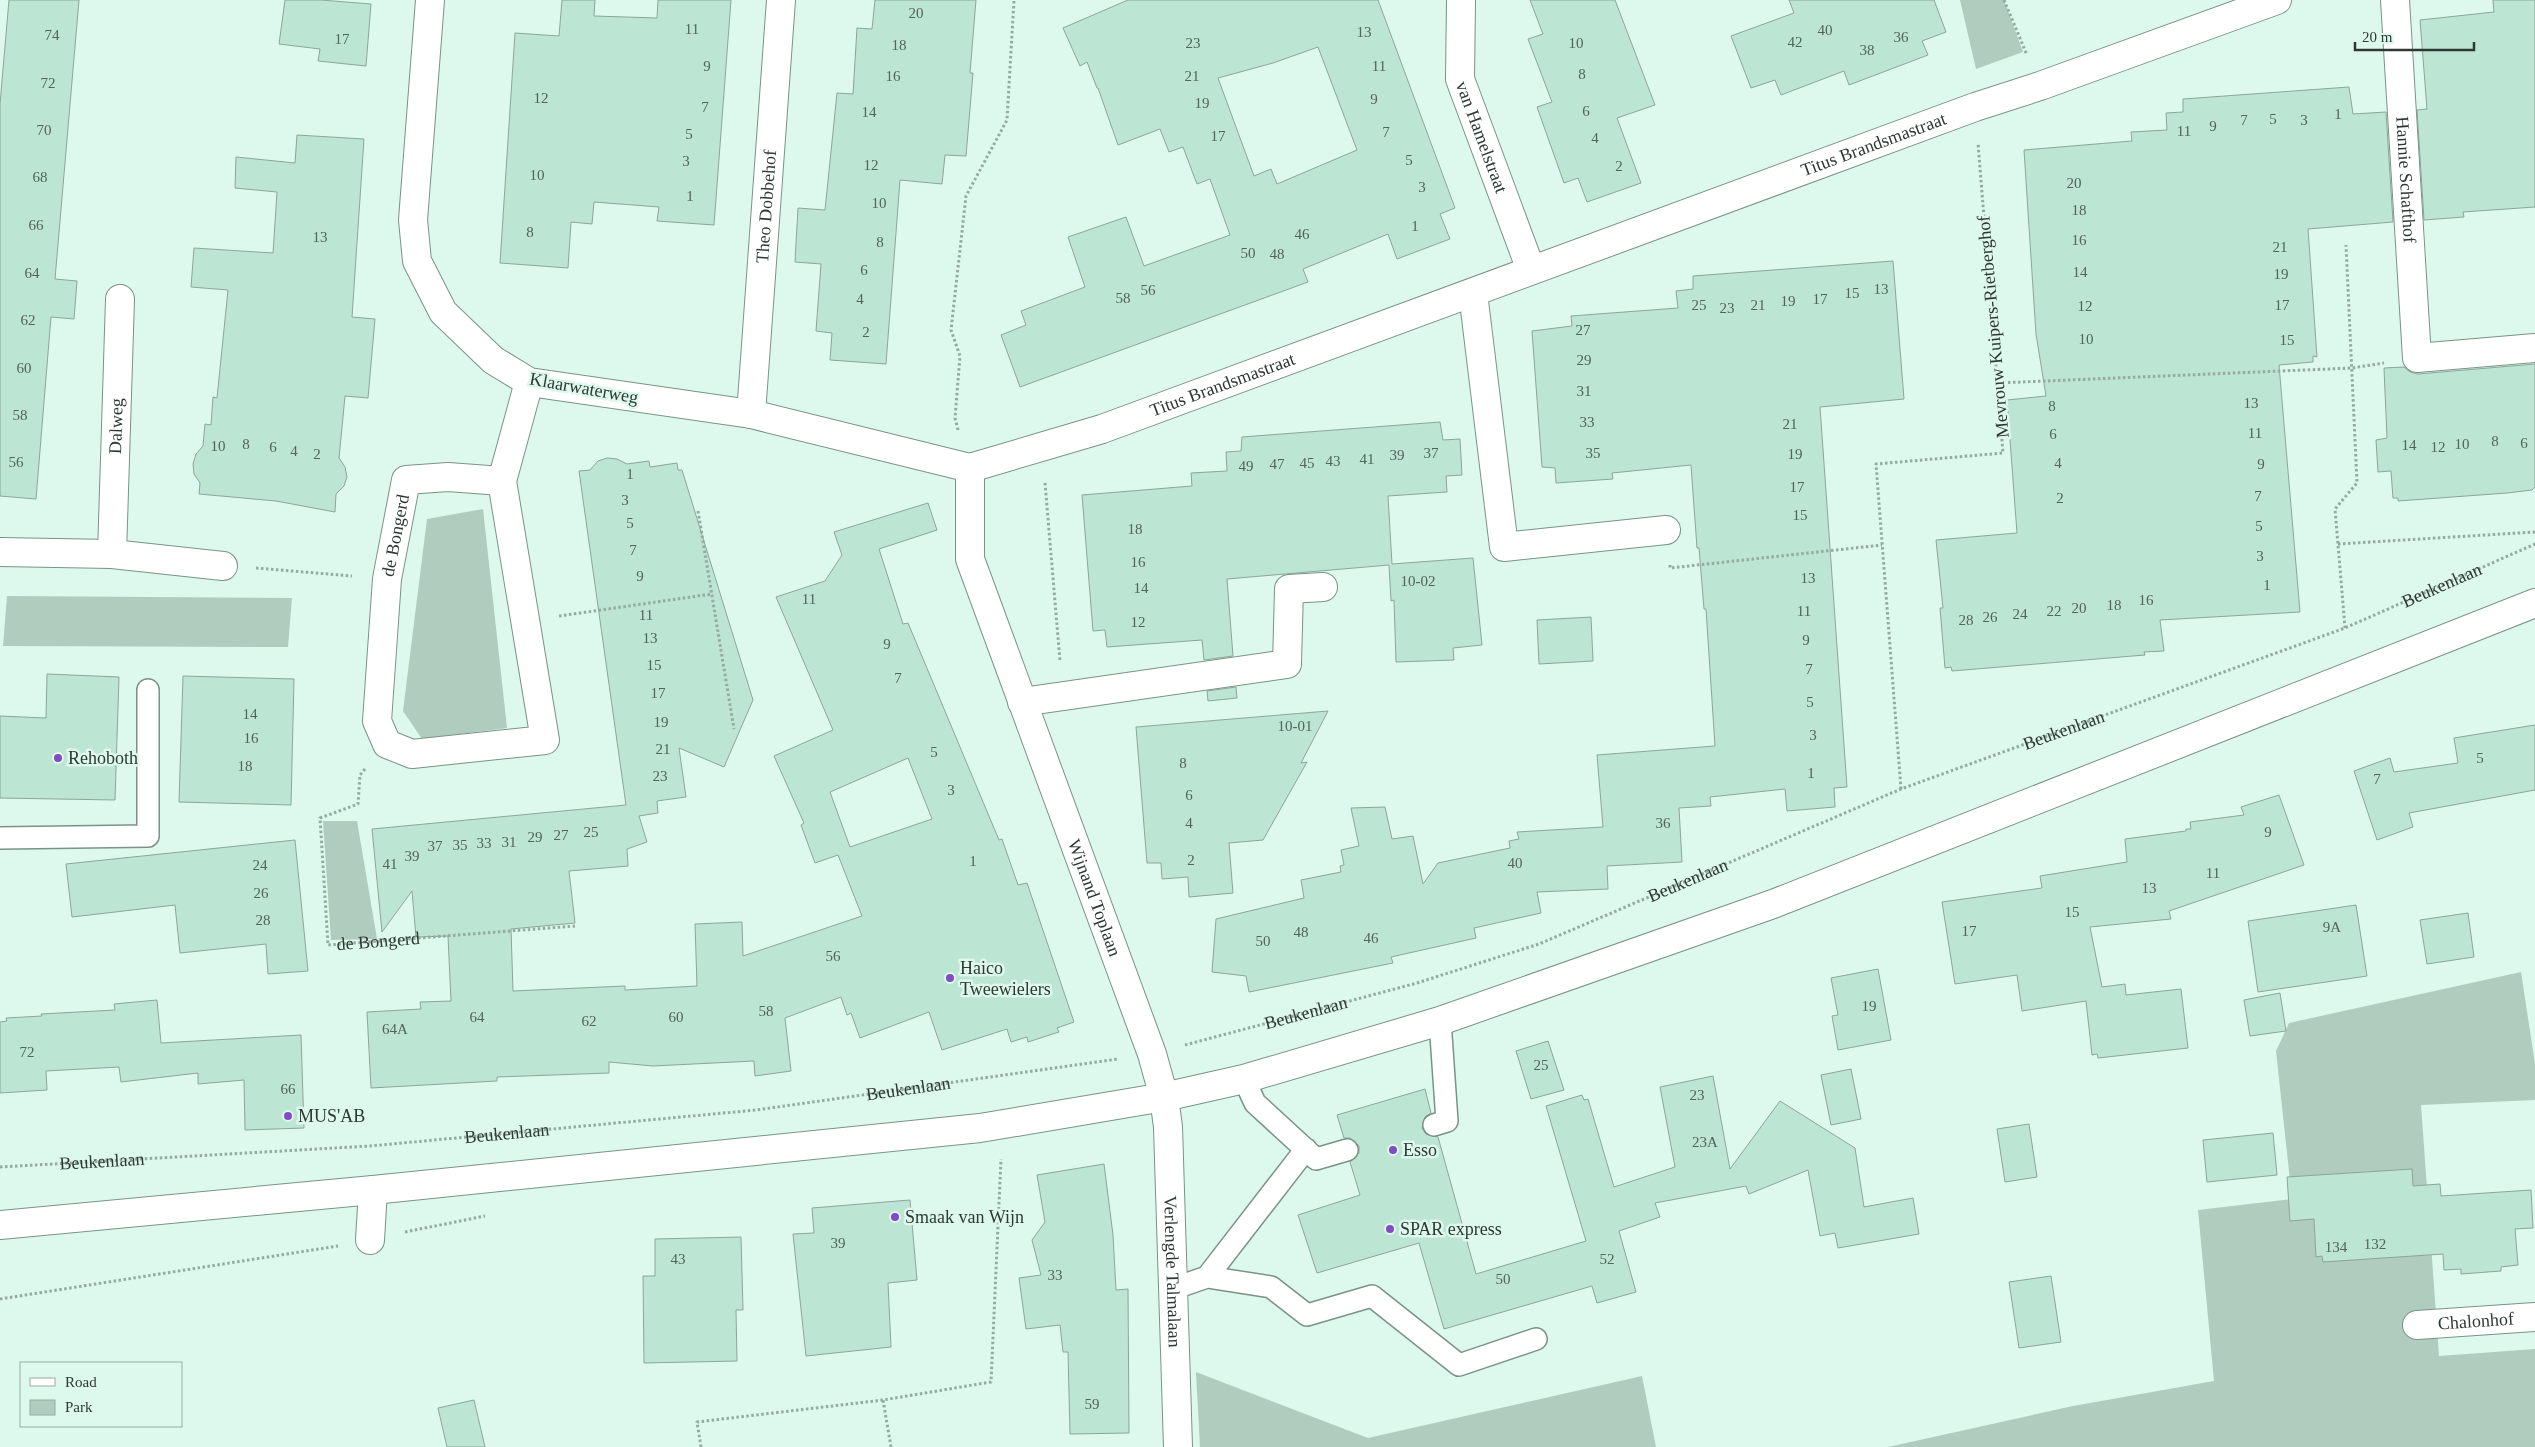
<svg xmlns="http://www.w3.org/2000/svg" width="2535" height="1447" viewBox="0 0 2535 1447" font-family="Georgia,serif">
<rect width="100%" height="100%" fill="#ddf8ec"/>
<path fill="#afccbf" d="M1960,0h44l19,52 -47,17z
M483,509l24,219 -85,11 -19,-28 24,-192z
M7,596l285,2 -4,49 -285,-1z
M323,821h34l20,118 -46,1z
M2521,972l14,92v36l-114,5 18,251 96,-7v98h-647l185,-41 141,-25 -16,-171 94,-11 -16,-148 13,-28z
M1196,1372l172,66 274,-62 14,71h-456z"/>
<path fill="#bce5d3" stroke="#8ca69a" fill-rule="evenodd" d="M9,0h70l-24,279 22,2 -3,38 -23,-2 -15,182 -36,-3v-392z
M285,0h36l50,4 -5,62 -48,-5 2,-12 -41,-5z
M562,0h33l-1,16 63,2 1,-18h73l-17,225 -57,-4 2,-14 -65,-5 -2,22 -21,-2 -3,46 -68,-5 15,-230 44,3z
M875,0h101l-6,73h3l-7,83 -21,-1 -3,29 -42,-4 -14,184 -56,-4 2,-27 -16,-2 5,-67 -26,-2 3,-54 27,2 12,-117 16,1 4,-66 15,1z
M1128,0h250l77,208 -15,6 10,25 -53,20 -9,-25 -85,35 5,13 -288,105 -19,-52 25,-10 -5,-14 64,-24 -17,-50 58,-20 18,49 86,-31 -20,-56 -13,5 -14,-37 -14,5 -9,-23 -42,16 -20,-57h-1l-10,-26 -7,4 -17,-38zM1318,47l39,103 -80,34 -6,-15 -17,7 -36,-98 55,-15z
M1530,0h85l40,105 -38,13 24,65 -54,19 -9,-24 -14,5 -27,-76 15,-5 -24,-63 15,-5z
M1789,0h145l12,32 -24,9 6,14 -79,30 -5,-14 -63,24 -6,-15 -24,8 -20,-52 63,-23z
M2493,0h42v207l-72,5 1,5 -40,3 -7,-110 10,-1 -7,-89 74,-8z
M2349,87l4,27 33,-2 7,110 -85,7 9,128 -4,-1v6l-34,3 21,247 -140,8 4,31 -20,1 1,3 -193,16 -1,-4 -6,1 -5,-60h3l-7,-68 81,-7 -10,-133 39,-4 -10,-62 -12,-184 108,-9 -1,-9 36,-2 -1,-17 17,-1v-13z
M297,135l67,4 -12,178 23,2 -7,79 -23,-2 -6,62 6,9 2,10 -3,9 -8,8 -1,18 -59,-11 -77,-7 1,-11 -6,-9 -1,-10 3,-10 7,-8 2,-22 6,1 2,-28 4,1 11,-108 -37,-3 3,-39 79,5 4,-61 -42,-4 1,-31 59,6z
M1893,261l11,138 -84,8 27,380 -13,1 1,19 -48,4 -2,-22 -75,8 1,9 -32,2 3,54 -75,4 1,23 -71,3 4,21 -67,15 2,10 -85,19 2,6 -144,29 -3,-16 -34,-4 4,-53 88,-21 -3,-18 40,-8 -1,-6 4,-1 -3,-15 18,-4 -8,-38 34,-1 7,32 21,-3 10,48 15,-21 72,-15 -1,-7 10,-2 -2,-7 86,-5 -6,-72 118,-9 -9,-137h-2l-5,-61h-2l-6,-83 -79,8 1,6 -57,4 -1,-15 -13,-1 -10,-136 40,-5 -1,-10 107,-8 -2,-17 17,-2v-13z
M2535,364v123l-3,3 -25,3 -109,8v-3h-5l-2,-27 -13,1 -2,-32 11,-2 -3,-70 20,-1 6,5 8,2z
M1440,422l3,18 17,-1 2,36 -16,1 1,16 -59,4 4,68 81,-6 9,87 -29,3 1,12 -58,2 -2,-62 -3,1 -2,-36 -162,14 6,77 -29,4 -2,-20 -95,7 -2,-17 -12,1 -11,-136 110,-9 -1,-13 36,-2 -1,-19 15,-1 1,-14z
M607,458l10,1 10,5 22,-3 1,6 27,-4 1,7h4l71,230 -29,67 -45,-19 7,49 -29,4 1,12 -19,3 8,26 -20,7 1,17 -59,5 6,52 -64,6 2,62 112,-5v4l72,-4 -2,-62 47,-2 1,34 119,-40 -24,-61 -23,8 -14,-38 3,-2 -30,-67 59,-26 -57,-133 49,-16 17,-26 -8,-23 94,-29 9,27 -58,19 24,75 5,-1 91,217 3,-1 16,46 9,-2 47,139 -17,6 2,4 -31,10 -1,-5 -16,5 -4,-13 -65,21 -13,-38 -69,26 -9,-25 -4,2 -6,-18 -56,21 6,53 -36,5 -1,-15 -101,5 -44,-4v11l-112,4v4l-126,7 -4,-76 54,-3 -1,-7 31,-1 -3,-65 -32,1 -4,-46 -30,41 -10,-103 254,-24 -47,-334 11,-1 8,-9zM908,758l24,61 -82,28 -20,-55z
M1591,617l2,44 -54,3 -2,-44z
M47,674l72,3 -4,123 -115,-2v-82l46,2z
M183,676l111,3 -3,126 -112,-3z
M1236,687l1,11 -29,3 -1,-10z
M1328,711l-27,52 6,-1 -44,78 -34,3 4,50 -44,4 -1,-20 -26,2 -1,-16h-14l-11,-136z
M2535,725v65l-126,23 4,14 -36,13 -23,-69 36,-13 4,14 64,-9 -4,-25z
M2279,795l25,70 -135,46 2,8 -81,8 12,60 23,-3 1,11 55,-6 7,59 -90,10 -1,-4 -5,1 -6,-54 -64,10 -5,-36 -62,9 -13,-82 100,-14 -2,-12 87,-14 -2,-23 61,-8v-2h5l-1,-7 54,-7 -3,-8z
M295,840l13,131 -40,3 -2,-30 -86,9 -5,-48 -103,12 -6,-53z
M2356,905l11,71 -109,16 -10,-71z
M2468,913l6,44 -47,7 -7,-44z
M1878,969l13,71 -53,10 -6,-34 6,-1 -7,-37z
M2280,993l6,38 -36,5 -6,-36z
M157,1000l4,43 140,-8 3,93 -59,2 -1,-50 -46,4v-11l-77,9 -2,-15 -73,4 1,19 -47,3v-71l7,-1 -1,-3 36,-2 -1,-2 74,-4 -1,-6z
M1548,1041l16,49 -33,9 -15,-48z
M1851,1069l10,50 -30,6 -10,-50z
M1713,1076l17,93 50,-68 75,47 9,59 49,-9 6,36 -81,14 -3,-15 -15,3 -12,-66 -59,24 -3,-8 -91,17 5,14 -41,14 17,61 -39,11 -5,-17 -148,43 -25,-86 -102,30 -19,-58 62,-20 -10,-33 9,-9v-7l-9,-8h-6l-7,-23 88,-26 6,24 -6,4 -3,11 4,6 12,3 38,137 110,-33 -40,-135 36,-11 2,5 4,-1 26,88 61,-20 -15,-80z
M2029,1124l8,53 -32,5 -8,-53z
M2273,1133l4,42 -70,7 -4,-42z
M1104,1164l9,71 3,55 12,-1 1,144 -59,1 -2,-82h-5l-3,-27 -34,4 -7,-51 22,-3 -9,-35 13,-18 -8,-47z
M2412,1169l1,17 27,-2 1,12 90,-6 2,38 -18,1 3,36 -17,2v4l-40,3v-5l-17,1 -1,-16 -120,8 -1,-6 -6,1 -2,-38 -24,2 -3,-44z
M910,1200l7,80 -29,3 3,64 -85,9 -13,-122 21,-1 -2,-25z
M741,1237l2,73h-7l1,51 -93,2 -1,-87h12v-37z
M2051,1276l10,66 -42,6 -10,-66z
M474,1400l11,47h-38l-9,-39z"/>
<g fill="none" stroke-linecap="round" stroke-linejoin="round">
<defs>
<path id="lane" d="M0,838l148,-2v-146
M1244,1079l11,24 61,56 31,-9
M1434,1125l13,-4 -7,-100
M1207,1277l64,10 36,28 65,-19 87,69 77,-26
M1175,1288l32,-11 99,-128"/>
<g id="street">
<path d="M430,0l-17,220 4,41 26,51 50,48 36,22 222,32 219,54"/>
<path id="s4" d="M1461,0l-1,79 71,191"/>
<path id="s5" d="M2395,0l22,358 118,-10"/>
<path d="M1473,293l31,254 162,-17"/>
<path id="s6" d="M751,414l30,-414"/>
<path id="s7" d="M970,468l132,-39 873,-322 65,-21 237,-86"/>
<path id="s8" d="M970,468v91l182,495 12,43 4,30 10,320"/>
<path id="s9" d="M502,481l43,259 -133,14 -25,-10 -10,-23 10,-142 19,-99 42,-3 54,4 27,-99"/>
<path d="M0,552l112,2 111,12"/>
<path id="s10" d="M112,554l8,-255"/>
<path d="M1022,702l265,-38 2,-75 34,-2"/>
<path d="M370,1240l3,-50"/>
<path id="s11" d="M2417,1325l118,-8"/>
</g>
<path id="secondary" d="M0,1225l373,-35 607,-62 184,-31 80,-18 196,-58 333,-117 762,-301"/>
</defs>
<use href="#lane" stroke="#7a9388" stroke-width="24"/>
<use href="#street" stroke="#7a9388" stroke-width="30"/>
<use href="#secondary" stroke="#7a9388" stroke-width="30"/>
<g stroke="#95aaa1" stroke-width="3" stroke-dasharray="2.5 2.5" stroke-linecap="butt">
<path d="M2004,0l23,55"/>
<path d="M1998,383l354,-15 32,-5"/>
<path d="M958,430l-3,-12 5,-62 -9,-26 15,-134 41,-76 7,-120"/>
<path d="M1045,483l15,178"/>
<path d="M698,511l36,218"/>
<path d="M2338,544l197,-12"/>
<path d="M1670,565v3l212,-23"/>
<path d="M256,568l96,8"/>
<path d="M559,616l153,-22"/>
<path d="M2345,628l-10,-119 22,-26 -11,-238"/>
<path id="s1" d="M365,769l-5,6 -2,29 -38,14 8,127 247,-19"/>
<path d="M1901,789l-25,-325 127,-11 -25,-310"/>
<path id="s2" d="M1185,1045l232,-62 122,-39 362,-155 444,-161 190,-84"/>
<path id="s3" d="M0,1167l370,-21 386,-36 362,-51"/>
<path d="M405,1232l80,-16"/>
<path d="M0,1299l338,-53"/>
<path d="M701,1447l-4,-25 186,-22"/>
<path d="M891,1447l-8,-47 108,-18 10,-223"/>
</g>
<use href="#lane" stroke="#fff" stroke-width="21"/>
<use href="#street" stroke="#fff" stroke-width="28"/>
<use href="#secondary" stroke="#fff" stroke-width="28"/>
</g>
<g fill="#814bc2" stroke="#ddf8ec" stroke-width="2">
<circle cx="58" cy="758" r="5"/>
<circle cx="950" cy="978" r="5"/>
<circle cx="288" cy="1116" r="5"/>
<circle cx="1393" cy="1150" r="5"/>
<circle cx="895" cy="1217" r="5"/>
<circle cx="1390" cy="1229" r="5"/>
</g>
<g text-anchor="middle" stroke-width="5" stroke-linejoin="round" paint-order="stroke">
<g font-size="15" fill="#52645c">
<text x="916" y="18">20</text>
<text x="692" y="34">11</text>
<text x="1825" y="35">40</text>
<text x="1364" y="37">13</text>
<text x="52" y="40">74</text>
<text x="1901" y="42">36</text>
<text x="342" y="44">17</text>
<text x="1795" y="47">42</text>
<text x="1193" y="48">23</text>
<text x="1576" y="48">10</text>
<text x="899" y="50">18</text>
<text x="1867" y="55">38</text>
<text x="707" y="71">9</text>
<text x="1379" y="71">11</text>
<text x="1582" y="79">8</text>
<text x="893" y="81">16</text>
<text x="1192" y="81">21</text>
<text x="48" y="88">72</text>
<text x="541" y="103">12</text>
<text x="1374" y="104">9</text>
<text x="1202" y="108">19</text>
<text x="705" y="112">7</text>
<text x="1586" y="116">6</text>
<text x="869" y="117">14</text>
<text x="2338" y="119">1</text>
<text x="2273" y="124">5</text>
<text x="2244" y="125">7</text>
<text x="2304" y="125">3</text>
<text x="2213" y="131">9</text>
<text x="44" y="135">70</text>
<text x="2184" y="136">11</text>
<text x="1386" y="137">7</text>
<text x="689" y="139">5</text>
<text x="1218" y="141">17</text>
<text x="1595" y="143">4</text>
<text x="1409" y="165">5</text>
<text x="686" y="166">3</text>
<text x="871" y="170">12</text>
<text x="1619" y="171">2</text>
<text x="537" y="180">10</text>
<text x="40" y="182">68</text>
<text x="2074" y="188">20</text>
<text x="1422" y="192">3</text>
<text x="690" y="201">1</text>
<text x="879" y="208">10</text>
<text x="2079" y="215">18</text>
<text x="36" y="230">66</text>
<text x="1415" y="231">1</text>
<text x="530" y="237">8</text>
<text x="1302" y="239">46</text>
<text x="320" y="242">13</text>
<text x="2079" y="245">16</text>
<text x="880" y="247">8</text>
<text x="2280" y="252">21</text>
<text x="1248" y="258">50</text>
<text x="1277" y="259">48</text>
<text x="864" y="275">6</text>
<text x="2080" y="277">14</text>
<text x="32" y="278">64</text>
<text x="2281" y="279">19</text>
<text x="1881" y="294">13</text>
<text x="1148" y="295">56</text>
<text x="1852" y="298">15</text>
<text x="1123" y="303">58</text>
<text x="860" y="304">4</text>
<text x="1820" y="304">17</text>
<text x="1788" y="306">19</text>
<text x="1699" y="310">25</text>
<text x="1758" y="310">21</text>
<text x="2282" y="310">17</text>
<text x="2085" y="311">12</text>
<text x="1727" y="313">23</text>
<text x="28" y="325">62</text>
<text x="1583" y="335">27</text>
<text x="866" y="337">2</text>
<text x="2086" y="344">10</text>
<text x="2287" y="345">15</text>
<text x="1584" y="365">29</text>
<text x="24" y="373">60</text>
<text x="1584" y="396">31</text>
<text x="2251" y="408">13</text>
<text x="2052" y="411">8</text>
<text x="20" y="420">58</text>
<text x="1587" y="427">33</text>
<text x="1790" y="429">21</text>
<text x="2255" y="438">11</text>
<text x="2053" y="439">6</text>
<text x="2495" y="446">8</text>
<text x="2524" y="448">6</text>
<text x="246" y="449">8</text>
<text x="2462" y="449">10</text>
<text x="2409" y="450">14</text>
<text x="218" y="451">10</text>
<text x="273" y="452">6</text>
<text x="2438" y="452">12</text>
<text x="294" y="456">4</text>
<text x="1431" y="458">37</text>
<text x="1593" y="458">35</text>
<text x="317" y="459">2</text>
<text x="1795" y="459">19</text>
<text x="1397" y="460">39</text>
<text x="1367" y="464">41</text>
<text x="1333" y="466">43</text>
<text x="16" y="467">56</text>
<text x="1307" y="468">45</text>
<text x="2058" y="468">4</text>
<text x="1277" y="469">47</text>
<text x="2261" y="469">9</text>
<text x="1246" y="471">49</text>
<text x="630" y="479">1</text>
<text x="1797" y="492">17</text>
<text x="2258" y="501">7</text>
<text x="2060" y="503">2</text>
<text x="625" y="505">3</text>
<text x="1800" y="520">15</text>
<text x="630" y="528">5</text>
<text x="2259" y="531">5</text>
<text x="1135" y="534">18</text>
<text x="633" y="555">7</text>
<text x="2260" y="561">3</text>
<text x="1138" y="567">16</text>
<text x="640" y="581">9</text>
<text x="1808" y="583">13</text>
<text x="1418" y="586">10-02</text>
<text x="2267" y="590">1</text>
<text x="1141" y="593">14</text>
<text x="809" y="604">11</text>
<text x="2146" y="605">16</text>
<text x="2114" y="610">18</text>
<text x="2079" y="613">20</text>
<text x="1804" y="616">11</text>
<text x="2054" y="616">22</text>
<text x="2020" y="619">24</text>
<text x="646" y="620">11</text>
<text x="1990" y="622">26</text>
<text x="1966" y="625">28</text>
<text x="1138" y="627">12</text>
<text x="650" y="643">13</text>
<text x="1806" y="645">9</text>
<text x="887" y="649">9</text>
<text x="654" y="670">15</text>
<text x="1809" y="674">7</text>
<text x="898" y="683">7</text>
<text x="658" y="698">17</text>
<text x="1810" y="707">5</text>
<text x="250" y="719">14</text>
<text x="661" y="727">19</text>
<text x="1295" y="731">10-01</text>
<text x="1813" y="740">3</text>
<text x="251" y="743">16</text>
<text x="663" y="754">21</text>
<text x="934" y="757">5</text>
<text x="2480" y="763">5</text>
<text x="1183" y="768">8</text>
<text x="245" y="771">18</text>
<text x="1811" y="778">1</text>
<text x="660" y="781">23</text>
<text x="2377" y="784">7</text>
<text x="951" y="795">3</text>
<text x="1189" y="800">6</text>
<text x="1189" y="828">4</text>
<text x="1663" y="828">36</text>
<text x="591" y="837">25</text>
<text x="2268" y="837">9</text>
<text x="561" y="840">27</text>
<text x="535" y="842">29</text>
<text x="509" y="847">31</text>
<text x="484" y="848">33</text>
<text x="460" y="850">35</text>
<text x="435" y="851">37</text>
<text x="412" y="861">39</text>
<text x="1191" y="865">2</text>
<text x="973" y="866">1</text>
<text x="1515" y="868">40</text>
<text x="390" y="869">41</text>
<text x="260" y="870">24</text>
<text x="2213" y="878">11</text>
<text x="2149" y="893">13</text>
<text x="261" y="898">26</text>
<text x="2072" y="917">15</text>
<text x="263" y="925">28</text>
<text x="2332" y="932">9A</text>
<text x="1969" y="936">17</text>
<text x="1301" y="937">48</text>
<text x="1371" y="943">46</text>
<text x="1263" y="946">50</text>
<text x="833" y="961">56</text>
<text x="1869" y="1011">19</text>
<text x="766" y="1016">58</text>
<text x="477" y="1022">64</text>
<text x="676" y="1022">60</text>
<text x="589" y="1026">62</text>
<text x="395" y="1034">64A</text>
<text x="27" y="1057">72</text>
<text x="1541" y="1070">25</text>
<text x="288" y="1094">66</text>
<text x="1697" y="1100">23</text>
<text x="1705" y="1147">23A</text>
<text x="838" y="1248">39</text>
<text x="2375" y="1249">132</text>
<text x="2336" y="1252">134</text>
<text x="678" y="1264">43</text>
<text x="1607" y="1264">52</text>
<text x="1055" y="1280">33</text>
<text x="1503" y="1284">50</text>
<text x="1092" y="1409">59</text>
</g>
<g font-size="18" fill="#2e3934" stroke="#ddf8ec">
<text dy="6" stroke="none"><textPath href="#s4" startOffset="141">van Hamelstraat</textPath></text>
<text dy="6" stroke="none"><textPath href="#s7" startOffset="960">Titus Brandsmastraat</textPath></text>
<text dy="6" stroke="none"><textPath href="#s5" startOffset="180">Hannie Schafthof</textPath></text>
<text dy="6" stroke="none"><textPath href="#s6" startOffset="208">Theo Dobbehof</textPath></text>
<text transform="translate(1993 327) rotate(-95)" y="6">Mevrouw Kuipers-Rietberghof</text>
<text dy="6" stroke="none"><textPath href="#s7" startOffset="266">Titus Brandsmastraat</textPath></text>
<text transform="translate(584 388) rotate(10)" y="6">Klaarwaterweg</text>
<text dy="6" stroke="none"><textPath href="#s10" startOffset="128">Dalweg</textPath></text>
<text dy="6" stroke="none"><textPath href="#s9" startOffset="635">de Bongerd</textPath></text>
<text dy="6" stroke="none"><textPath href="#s2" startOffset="1340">Beukenlaan</textPath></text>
<text dy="6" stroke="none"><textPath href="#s2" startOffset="935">Beukenlaan</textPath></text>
<text dy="6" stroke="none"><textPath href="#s2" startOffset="530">Beukenlaan</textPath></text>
<text dy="6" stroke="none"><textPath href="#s8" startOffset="452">Wijnand Toplaan</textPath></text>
<text dy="6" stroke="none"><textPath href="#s1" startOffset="255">de Bongerd</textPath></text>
<text dy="6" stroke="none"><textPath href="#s2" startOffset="125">Beukenlaan</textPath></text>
<text dy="6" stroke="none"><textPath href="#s3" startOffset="912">Beukenlaan</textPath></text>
<text dy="6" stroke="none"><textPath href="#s3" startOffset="508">Beukenlaan</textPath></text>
<text dy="6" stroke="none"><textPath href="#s3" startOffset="102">Beukenlaan</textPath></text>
<text dy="6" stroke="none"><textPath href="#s8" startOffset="838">Verlengde Talmalaan</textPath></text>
<text dy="6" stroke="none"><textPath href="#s11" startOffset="59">Chalonhof</textPath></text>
</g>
<g font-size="18" fill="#2e3934" stroke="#ddf8ec" text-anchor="start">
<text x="68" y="764">Rehoboth</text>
<text x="960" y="974">Haico<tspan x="960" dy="21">Tweewielers</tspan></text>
<text x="298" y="1122">MUS'AB</text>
<text x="1403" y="1156">Esso</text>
<text x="905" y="1223">Smaak van Wijn</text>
<text x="1400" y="1235">SPAR express</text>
</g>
</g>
<rect x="20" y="1362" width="162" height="65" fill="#ddf8ec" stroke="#97aca2"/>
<rect x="30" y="1378" width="25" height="8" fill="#ffffff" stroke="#97aca2"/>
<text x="65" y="1387" font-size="15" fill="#2e3934">Road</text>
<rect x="30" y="1400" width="25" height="15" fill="#afccbf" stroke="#97aca2"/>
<text x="65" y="1412" font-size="15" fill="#2e3934">Park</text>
<path d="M2355 42v8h119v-8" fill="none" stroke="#2e3934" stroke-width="2.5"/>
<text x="2362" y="42" font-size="15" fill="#2e3934" stroke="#ddf8ec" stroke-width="4" paint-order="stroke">20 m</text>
</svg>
